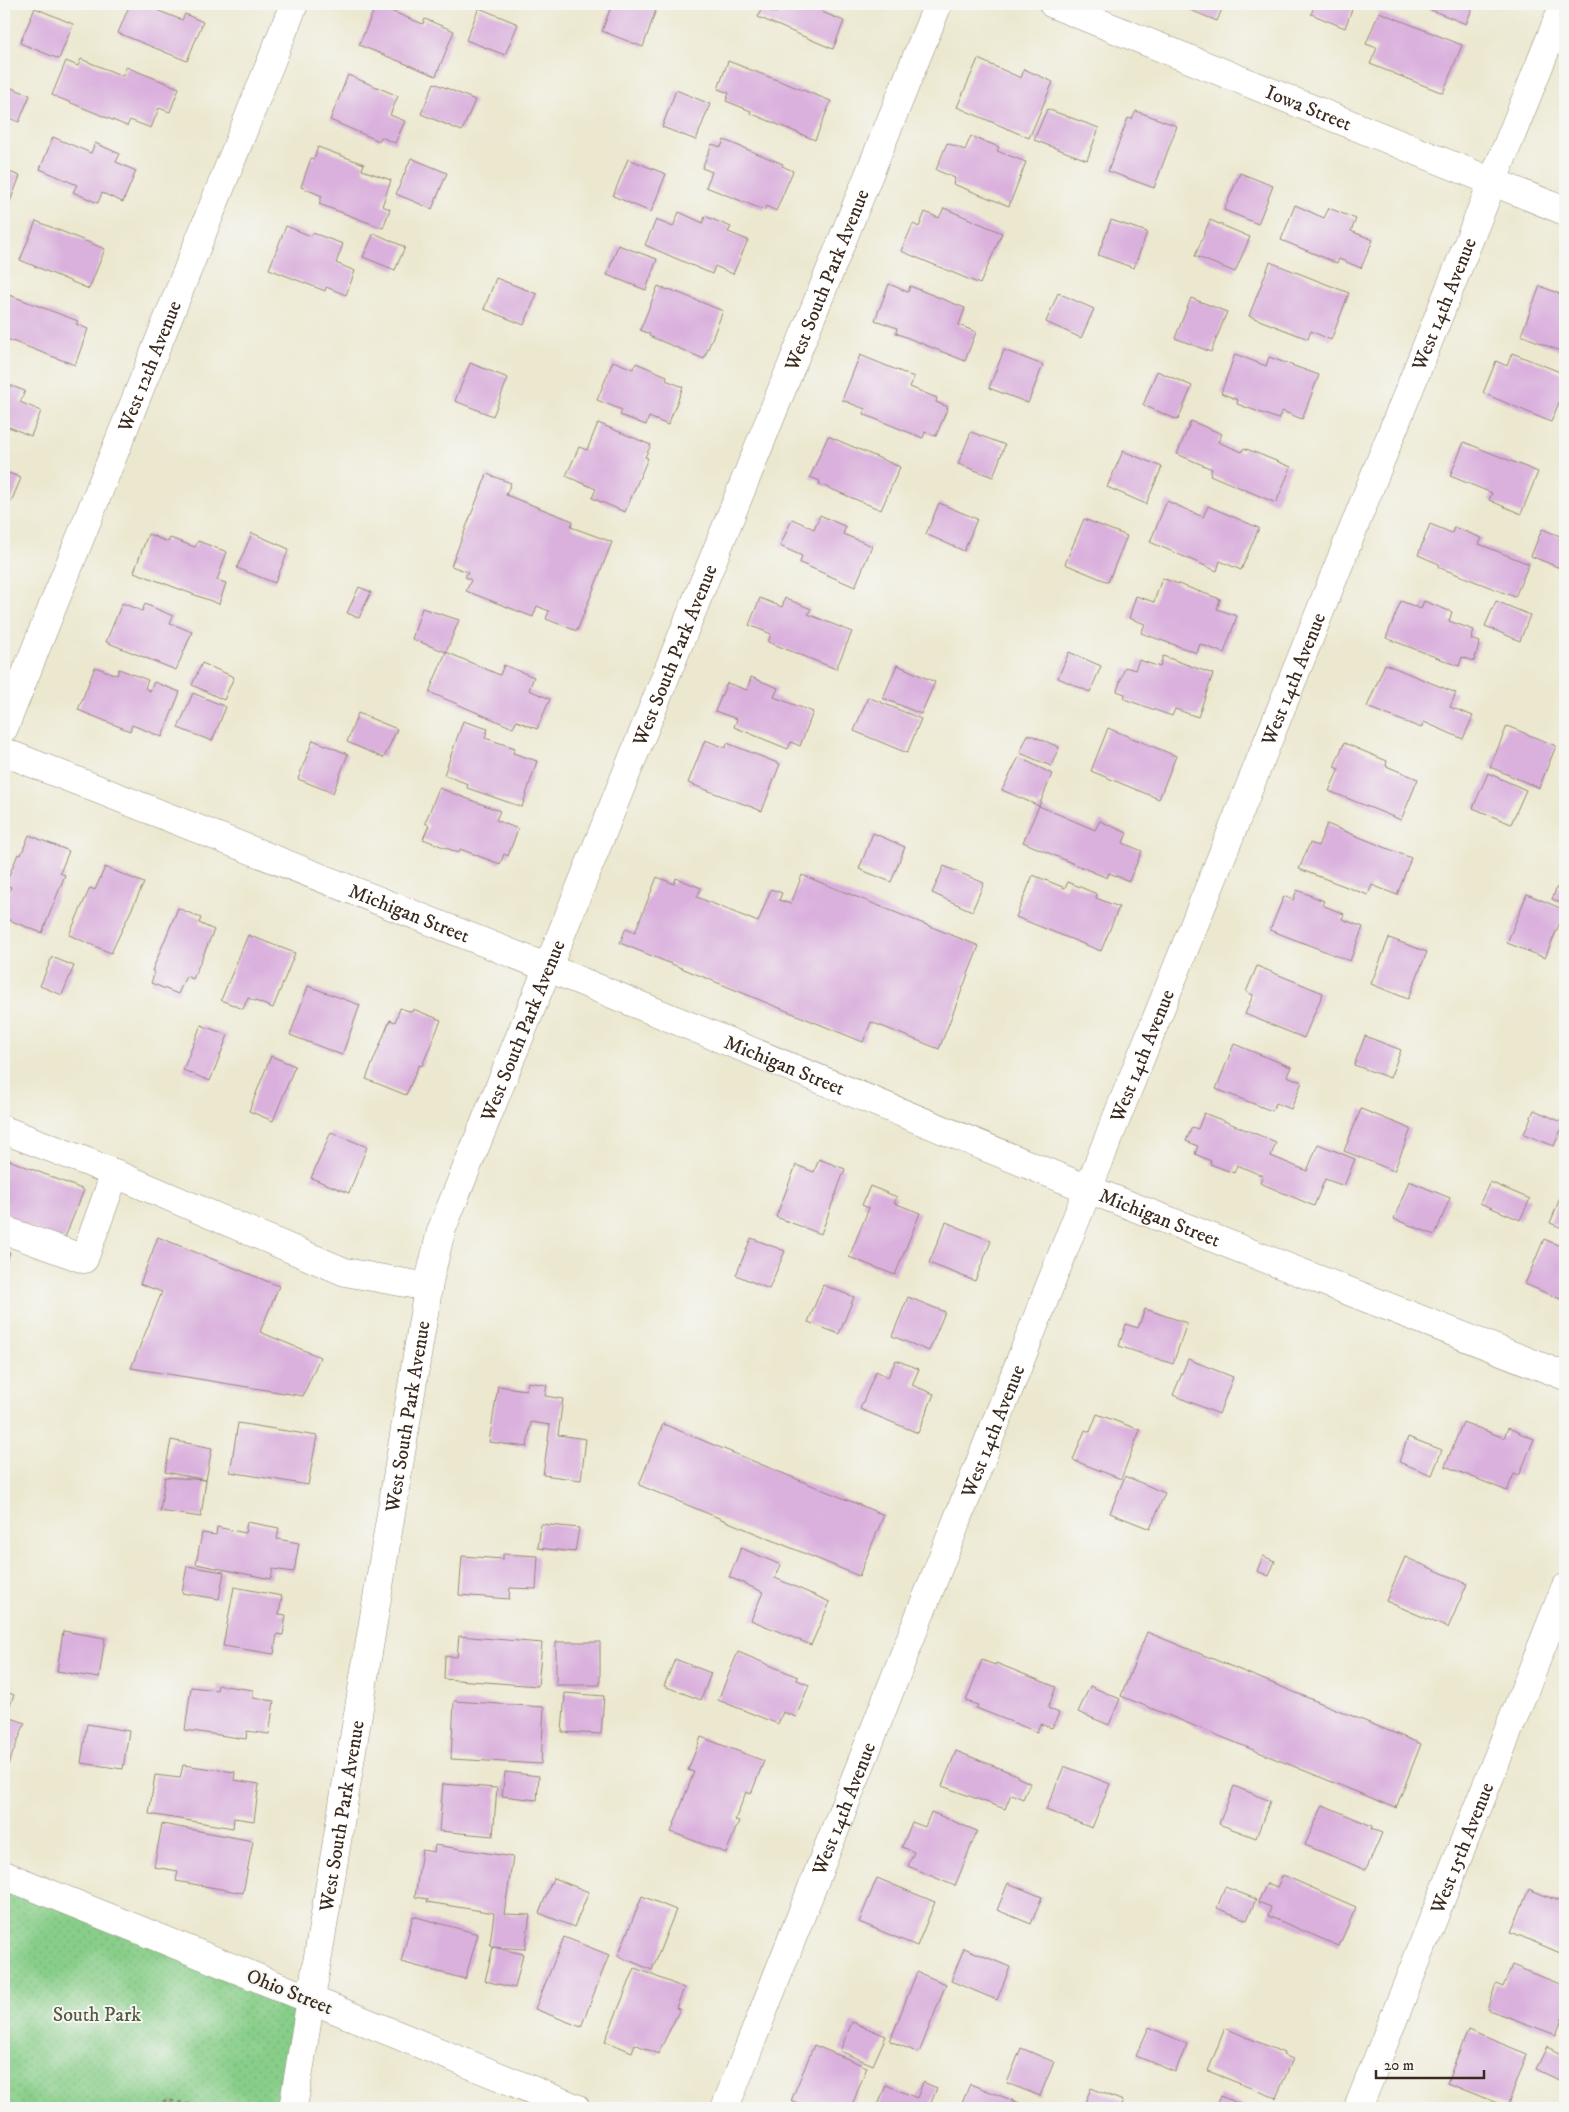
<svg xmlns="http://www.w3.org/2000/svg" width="1569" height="2112" viewBox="0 0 1569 2112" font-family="'IM FELL DW Pica',serif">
<defs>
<pattern id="grass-dots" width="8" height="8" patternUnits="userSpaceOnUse" patternTransform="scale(1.25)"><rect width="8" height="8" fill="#88ce89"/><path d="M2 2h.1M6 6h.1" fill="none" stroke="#76b176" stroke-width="1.8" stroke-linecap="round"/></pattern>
</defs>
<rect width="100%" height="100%" fill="#f6f6f2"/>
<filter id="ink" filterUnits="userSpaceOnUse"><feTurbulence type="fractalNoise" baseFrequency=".02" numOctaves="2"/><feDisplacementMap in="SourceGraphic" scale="10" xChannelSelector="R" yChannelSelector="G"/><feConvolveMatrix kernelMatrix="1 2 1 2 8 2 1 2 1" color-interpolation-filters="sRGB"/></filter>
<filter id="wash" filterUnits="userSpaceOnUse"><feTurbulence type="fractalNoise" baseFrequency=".0096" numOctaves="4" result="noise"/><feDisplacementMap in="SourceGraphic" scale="20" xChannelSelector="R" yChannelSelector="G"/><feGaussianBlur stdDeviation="1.12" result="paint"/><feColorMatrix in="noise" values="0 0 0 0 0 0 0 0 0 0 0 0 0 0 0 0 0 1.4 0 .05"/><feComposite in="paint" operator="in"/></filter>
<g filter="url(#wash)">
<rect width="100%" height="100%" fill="#ece8d0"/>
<path fill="url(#grass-dots)" stroke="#627c54" d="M4,1876l308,125 -17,107h-291z"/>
<g id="blocks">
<path fill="#dab1dd" d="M130,4h11l41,16 3,-6 18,8 -16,39 -69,-28z
M612,4h46l-15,43 -41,-16z
M780,4h45l-3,8 22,9 -11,28 -75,-32 4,-9 14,5z
M1184,4h40l-7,17 -34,-14z
M1315,4h39l-9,24 -34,-14z
M1416,4h58l-8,20z
M376,5l47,19 2,-5 29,12 -18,45 -77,-31z
M35,8l38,16 -14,35 -39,-16z
M479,8l39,16 -13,31 -39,-15z
M1379,12l83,33 -19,48 -73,-29 7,-16 -11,-4z
M81,59l42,17 3,-9 53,21 -9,24 -11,-4 -8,20 -21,-8 -3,6 -75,-31 14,-34 12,5z
M978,59l43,19 3,-9 29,13 -24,56 -72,-31z
M728,61l103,40 -16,39 -65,-27 1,-2 -25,-10 3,-8 -11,-4z
M348,75l50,21 -8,19 15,6 -10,22 -14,-6 -2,4 -49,-21z
M434,83l41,17 -13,31 -41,-17z
M4,85l26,10 -11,27 -15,-6z
M676,90l34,14 -14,36 -34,-13z
M1047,109l52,19 -12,32 -53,-20z
M1136,111l41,15 -23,62 -46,-17 20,-53 4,1z
M971,136l28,11 -2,4 29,11 -17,44 -56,-22 2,-6 -19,-8 11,-27 18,7z
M53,137l38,16 4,-10 25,11 -4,8 20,9 -13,31 -21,-9 -4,10 -25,-11 4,-7 -37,-16z
M724,140l59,24 -1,2 11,5 -17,40 -10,-5 -2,4 -58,-23 6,-15 -10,-4 10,-24 9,3z
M318,147l46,17 -2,6 29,10 -9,26 8,3 -7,19 -64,-24 3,-8 -21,-9 10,-29 3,1z
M411,158l36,15 -15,36 -36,-15z
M628,159l38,15 -15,38 -38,-16z
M4,170l16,6 -16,41z
M1240,173l33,13 -15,38 -34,-14z
M1295,205l29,13 5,-10 27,11 -5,12 22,9 -12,28 -22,-9 -2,4 -56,-23z
M944,208l58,25 -22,51 -79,-33 12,-27 6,3 6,-15 14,6z
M679,212l24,11 2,-7 26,11 -3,5 20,8 -15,34 -18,-8 -3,8 -67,-29 11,-25 17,7z
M1111,220l36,12 -13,36 -36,-13z
M1210,220l40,17 -15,35 -40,-16z
M36,221l69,28 -16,40 -69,-29z
M286,226l25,10 2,-3 30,11 -7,19 19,8 -9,24 -20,-8 -1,4 -56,-22z
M374,233l31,14 -10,23 -32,-13z
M618,245l39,14 -11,31 -39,-15z
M1270,262l79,31 -18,47 -20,-9 -3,8 -59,-23z
M496,278l41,16 -13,31 -40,-16z
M889,284l19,8 2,-6 55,22 -6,17 17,7 -11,29 -69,-28 1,-5 -22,-8z
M658,286l10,4 1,-1 54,22 -19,48 -55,-23 1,-2 -10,-4z
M1540,286l25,10v57l-44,-18z
M4,293l74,28 -2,3 12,5 -13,36 -71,-27z
M1058,293l36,16 -13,29 -35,-16z
M1191,298l36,14 -16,40 -36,-14z
M1004,350l39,15 -15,38 -39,-15z
M1512,353l53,21v14l-14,34 -68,-29 13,-32 11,5z
M1235,354l31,12 3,-9 50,18 -17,44 -20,-8 -4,8 -41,-15 1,-4 -17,-7z
M860,355l54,22 -4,10 27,11 -1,4 12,5 -12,29 -11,-4 -2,6 -60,-24 2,-5 -23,-9z
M613,361l20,8 3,-6 31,13 -1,4 17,7 -15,38 -19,-8 -3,8 -26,-10 2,-5 -25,-10z
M470,363l38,15 -15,38 -38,-15z
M1157,371l35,15 -14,34 -35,-15z
M4,383l21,8 -5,11 21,9 -10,25 -22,-9 -3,8 -2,-2z
M1191,421l31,13 -4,8 24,10 2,-4 47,19 -15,36 -66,-28 2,-6 -35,-15z
M598,423l53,22 -6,12 3,1 -23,54 -33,-14 4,-9 -30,-13 13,-29 8,3z
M971,432l34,13 -12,32 -35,-13z
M828,436l72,31 -19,43 -62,-26 1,-3 -10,-4z
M1464,442l74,30 -17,42 -32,-14 3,-7 -42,-17z
M1123,451l39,16 -16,37 -39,-17z
M4,471l17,7 -10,24 -5,-2 -2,6z
M487,474l24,9 -5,12 67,26 -2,6 41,15 -35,89 -31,-12 3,-8 -12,-5 -4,11 -67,-26 5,-11 -6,-3 3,-5 -17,-6z
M1167,501l36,16 5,-11 51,22 -18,42 -21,-9 -3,10 -67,-29z
M939,503l38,16 -13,32 -38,-17z
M820,515l26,12 -3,7 29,12 -17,41 -55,-24 2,-7 -22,-10 12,-27 22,10z
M1084,519l43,17 -19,46 -43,-18z
M1430,524l22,9 2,-6 28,11 -3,6 50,20 -14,33 -77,-30 1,-3 -21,-9z
M1542,529l23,9v32l-34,-14z
M252,533l37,16 -14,34 -38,-15z
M148,534l20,8 2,-4 25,9 3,-6 29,11 -10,28 9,3 -7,21 -85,-32z
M1162,578l58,21 -3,10 20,7 -13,37 -24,-9 -3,9 -56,-20 4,-9 -16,-6 7,-22 18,6z
M359,587l12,5 -12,26 -12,-5z
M760,598l22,9 3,-9 26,11 -3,5 44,18 -16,37 -68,-27 3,-8 -22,-9z
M1401,601l20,8 3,-8 28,11 -3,9 25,9 -3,9 9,3 -6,19 -12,-4 -3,9 -73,-28z
M1496,601l34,14 -10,26 -35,-15z
M122,603l20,8 3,-7 28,12 -3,7 22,9 -16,38 -70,-28z
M422,608l37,12 -13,32 54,23 4,-10 30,12 -5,13 21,9 -13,30 -20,-8 -4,7 -84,-36 17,-40 -34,-13z
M1069,652l32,14 -11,26 -32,-14z
M1163,656l50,18 -15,43 -23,-8 -3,7 -48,-17 1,-5 -8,-3 8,-24 10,3 4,-10 21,7z
M202,663l32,14 -10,23 -32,-15z
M1385,664l71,29 -6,14 23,9 -10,23 -39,-17 -3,6 -54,-21z
M897,665l38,17 -14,32 -38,-16z
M95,667l22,8 2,-6 29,11 -3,8 5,3 4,-9 26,10 -18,45 -30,-12 -2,6 -52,-21z
M751,677l27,11 -4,9 39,15 -13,34 -9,-4 -3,7 -54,-22 3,-8 -22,-8 12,-28 20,7z
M193,693l33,14 -14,34 -34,-13z
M868,697l53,22 -14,34 -53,-22z
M358,713l39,16 -13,29 -37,-16z
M463,721l25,8 -3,9 30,10 -2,5 24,8 -15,46 -55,-19 1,-4 -24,-9z
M1507,726l49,20 -17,42 -49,-21z
M1108,728l68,28 -17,43 -68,-28z
M1028,734l31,13 -8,19 -31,-13z
M313,740l35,14 -15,39 -35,-14z
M705,740l21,8 1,-5 53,21 -18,47 -74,-28z
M1344,743l43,18 -1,5 32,13 -17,41 -72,-29 10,-22 -5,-2z
M1019,757l33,17 -13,32 56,24 5,-9 27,12 -4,10 19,8 -13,30 -20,-8 -2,5 -84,-36 16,-36 -37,-16z
M1488,773l38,17 -15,34 -38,-16z
M439,788l61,23 -4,9 22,9 -10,27 -4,-2 -4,10 -40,-15 -1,4 -36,-14 6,-14 -4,-2z
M1327,824l84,34 -14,37 -25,-10 -4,10 -69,-26 11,-26 8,3z
M873,833l32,14 -14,35 -32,-13z
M29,835l40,16 -9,22 5,2 -23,58 -38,-15v-13l7,-18 -6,-2 13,-31 3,1z
M944,866l40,17 -12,28 -40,-18z
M105,867l39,16 -33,70 -42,-18 21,-47 5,2z
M802,875l177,71 -40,103 -68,-27 -8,20 -243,-99 6,-15 9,4 22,-55 17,7 2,-6 25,10 -4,9 61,25 13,-33 11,4 -3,7 12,4z
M1033,875l32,13 3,-6 29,12 -1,4 23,9 -18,44 -85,-34z
M1557,887l8,3v15l-13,-6z
M1297,890l27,11 -2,4 22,9 -2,5 21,8 -13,34 -80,-31 14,-34 9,4z
M1527,894l38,16 -20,48 -38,-15z
M178,908l23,10 -2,5 15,7 -21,49 -7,-3 -8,18 -27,-11 4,-11 -3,-1z
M248,935l47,18 -22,55 -25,-10 -5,11 -22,-9z
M1389,938l38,14 -19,47 -37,-15z
M52,957l22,9 -12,29 -22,-9z
M1257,966l66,27 -19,45 -59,-24 8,-19 -7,-3z
M308,986l52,19 -18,50 -52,-20z
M400,1008l12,4 1,-3 28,11 -19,46 -3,-1 -13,30 -40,-16 24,-59 5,2z
M201,1025l27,10 -18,46 -27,-11z
M1365,1036l36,14 -11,28 -36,-13z
M1234,1044l57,23 -4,9 15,6 -11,27 -15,-6 -4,8 -56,-22z
M271,1056l24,10 -22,55 -24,-10z
M1361,1109l50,20 -17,42 -50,-20z
M1534,1110l30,13 -10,23 -30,-12z
M1204,1113l72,29 -5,14 36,15 11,-27 37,15 -11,27 -19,-7 -11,27 -54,-23 3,-7 -26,-11 -3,8 -24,-9 1,-3 -16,-7 3,-8 -12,-5 6,-14 6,2z
M331,1132l36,15 -18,46 -38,-15z
M4,1158l80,32 -20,50 -60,-23z
M819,1159l26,10 -24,65 -45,-17 20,-52 18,7z
M1409,1181l41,17 -15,37 -41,-16z
M1490,1182l40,17 -10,21 -40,-17z
M870,1186l27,11 -3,6 26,10 -25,62 -46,-18 20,-49 -7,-3z
M1565,1186v43l-15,-6z
M946,1222l45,19 -16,40 -46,-18z
M158,1237l121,49 -19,46 60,25 -17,39 -172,-28 31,-76 -22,-8z
M751,1238l34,13 -16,38 -33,-14z
M1544,1239l21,9v53l-40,-17z
M4,1251l6,2 -6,15z
M823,1285l31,12 -15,37 -31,-12z
M908,1297l37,15 -16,39 -37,-15z
M1145,1309l42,14 -14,41 -54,-18 7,-22 12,4z
M1188,1359l45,18 -14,37 -46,-19z
M896,1360l23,9 -7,16 22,9 -16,39 -58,-24 16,-38 12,6z
M528,1382l19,3 -2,11 18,3 -5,36 28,4 -5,41 -38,-5 7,-50 -19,-3 -4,25 -38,-5 9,-56 28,4z
M1097,1414l43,16 -19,49 -48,-19 12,-30 5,2z
M1463,1422l41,16 4,-10 26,11 -15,37 -5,-2 -7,17 -62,-25z
M238,1423l79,13 -9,49 -78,-13z
M663,1424l221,91 -25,61 -220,-91z
M1408,1437l34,13 -10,25 -33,-13z
M171,1440l41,8 -6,32 -41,-8z
M1125,1476l40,17 -15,36 -40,-16z
M165,1477l41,3 -5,37 -41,-6z
M247,1522l32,6 -2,11 22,4 -5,29 -21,-3 -2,10 -75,-15 6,-31 14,2 1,-8 28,6z
M541,1524l38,4 -4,24 -37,-4z
M741,1548l40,17 -6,13 55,24 -19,43 -60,-25 12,-28 -34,-15z
M503,1554l35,2 -2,33 -26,-1 -1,11 -50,-4 3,-39 41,3z
M1263,1556l12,5 -6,15 -12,-5z
M1405,1557l62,27 -19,44 -62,-27z
M187,1566l37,6 -5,27 -37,-6z
M234,1587l48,9 -3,18 7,1 -3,20 -6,-1 -3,20 -51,-8z
M63,1631l42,7 -6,40 -42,-7z
M1147,1632l274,112 -25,64 -275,-112z
M459,1636l83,7 -4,43 -94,-7 1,-23 12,1z
M556,1642h44v43h-44z
M738,1652l60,25 -1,3 12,5 -13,32 -13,-5 -5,12 -60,-24z
M675,1659l36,14 -10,27 -37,-14z
M982,1660l13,5 1,-2 60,24 -8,21 11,5 -7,15 -12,-4 -3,8 -61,-24 2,-3 -12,-4z
M218,1685l35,5v8l21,3 -5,33 -22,-3 -1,8 -61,-9 6,-43 26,3z
M1090,1686l30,13 -11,26 -31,-13z
M4,1691l10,4 -8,21 19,7 -20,49h-1z
M565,1693l39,3 -3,38 -39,-2z
M454,1701l90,6 -3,57 -90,-5z
M87,1724l42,7 -6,38 -42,-6z
M701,1737l63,24 -13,33 -5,-2 -11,28 4,1 -13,32 -55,-21 23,-60 -6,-2z
M956,1751l61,24v2l13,6 -7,16 -12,-5 -6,15 -63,-23z
M183,1765l52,7 -1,8 25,4 -5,37 -20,-3 -1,10 -84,-14 6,-39 25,3z
M1064,1766l46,18 -18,44 -46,-18z
M505,1772l34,4 -2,24 -35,-4z
M443,1784l54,4 -4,48 -54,-5z
M1234,1786l36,15 -14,37 -37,-14z
M1323,1805l49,21 -1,3 11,4 -16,37 -61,-25z
M931,1812l46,19 -22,55 -47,-20 6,-14 -12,-5 10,-25 13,5z
M162,1824l91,17 -10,52 -67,-12 2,-10 -24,-4z
M435,1845l78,12 -9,57 26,1 -5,34 -32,-2 -3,-3 4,-31 -67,-11 1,-3 -13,-2 7,-47 12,2z
M1283,1875l73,32 -17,39 -71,-30 3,-9 -13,-5 9,-19 10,4z
M553,1878l36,14 -15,35 -35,-14z
M877,1878l58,24 -18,44 -58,-24z
M1008,1883l34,14 -11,27 -34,-14z
M1225,1887l31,12 -9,21 -30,-12z
M1529,1889l36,15v51l-54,-23z
M642,1896l34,14 -24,60 -34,-14z
M413,1916l65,18 -13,45 -64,-17z
M564,1937l45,18 -28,72 -46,-18z
M493,1947l30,7 -8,34 -30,-7z
M964,1948l46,19 -13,33 -46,-19z
M1512,1965l53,21v25l-9,24 -69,-26 9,-25 7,3z
M635,1968l49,20 -8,20 4,1 -22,45 -23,-10 -3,8 -27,-11z
M917,1972l29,12 -27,69 -29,-12z
M852,2022l34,14 -13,29 -33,-14z
M1149,2027l38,17 -12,28 -39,-16z
M1225,2028l59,25 -1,2 10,4 -17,39 -68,-27z
M1468,2030l59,24 -20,53 -60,-24z
M814,2045l53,22 -16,41h-43l-17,-7z
M1547,2047l18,9v27l-29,-14z
M1021,2048l33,14 -14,34 -33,-13z
M923,2082l14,6 -8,20h-52l9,-23 31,13z
M970,2084l49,19 -2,5h-57z
M1091,2088l32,13 -2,7h-38z
M1220,2096l30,12h-35z"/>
</g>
</g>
<g filter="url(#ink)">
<use href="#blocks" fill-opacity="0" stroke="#948977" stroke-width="1"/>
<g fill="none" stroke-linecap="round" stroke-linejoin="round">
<defs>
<g id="minor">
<path id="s1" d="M1053,4l512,207"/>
<path id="s2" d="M4,728l290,-724"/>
<path id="s3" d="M4,752l542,215 542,222 477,187"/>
<path d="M4,1130l86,33 255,109 83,15"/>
<path d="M4,1230l80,29 31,-86"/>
<path d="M312,2000l264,108"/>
<path id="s4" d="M725,2108l363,-919 476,-1185"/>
<path id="s5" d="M1358,2108l207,-520"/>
</g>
<g id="major">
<path d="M4,1875l308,125"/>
<path id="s6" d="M293,2108l137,-831 11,-46 497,-1227"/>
</g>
</defs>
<use href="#minor" stroke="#948977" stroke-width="29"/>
<use href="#major" stroke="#948977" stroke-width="29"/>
<path stroke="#948977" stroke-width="3" stroke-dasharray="4 4" stroke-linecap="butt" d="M148,2108l19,-8 42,8"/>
<use href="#minor" stroke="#fff" stroke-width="28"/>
<use href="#major" stroke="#fff" stroke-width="28"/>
</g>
</g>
<g text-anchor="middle" stroke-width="4" stroke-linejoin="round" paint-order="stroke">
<g font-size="20" fill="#3b2a1e" stroke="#f6f6f2">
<text dy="7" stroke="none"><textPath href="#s1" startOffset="276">Iowa Street</textPath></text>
<text dy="7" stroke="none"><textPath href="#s6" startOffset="1916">West South Park Avenue</textPath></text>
<text dy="7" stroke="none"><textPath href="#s4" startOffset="1942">West 14th Avenue</textPath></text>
<text dy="7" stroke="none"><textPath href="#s2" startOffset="390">West 12th Avenue</textPath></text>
<text dy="7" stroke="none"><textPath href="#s6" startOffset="1511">West South Park Avenue</textPath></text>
<text dy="7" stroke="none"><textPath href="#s4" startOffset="1538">West 14th Avenue</textPath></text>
<text dy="7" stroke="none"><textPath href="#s3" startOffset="436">Michigan Street</textPath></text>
<text dy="7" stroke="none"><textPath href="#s6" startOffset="1106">West South Park Avenue</textPath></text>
<text dy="7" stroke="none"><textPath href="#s4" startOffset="1132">West 14th Avenue</textPath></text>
<text dy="7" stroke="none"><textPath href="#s3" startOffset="841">Michigan Street</textPath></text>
<text dy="7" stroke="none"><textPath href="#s3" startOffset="1246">Michigan Street</textPath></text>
<text dy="7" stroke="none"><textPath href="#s6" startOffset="701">West South Park Avenue</textPath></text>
<text dy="7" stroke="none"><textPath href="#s4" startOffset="728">West 14th Avenue</textPath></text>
<text dy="7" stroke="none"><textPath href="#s4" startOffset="322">West 14th Avenue</textPath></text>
<text dy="7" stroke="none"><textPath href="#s6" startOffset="296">West South Park Avenue</textPath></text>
<text dy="7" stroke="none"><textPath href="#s5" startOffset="280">West 15th Avenue</textPath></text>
<text transform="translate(290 1991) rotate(22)" y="7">Ohio Street</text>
</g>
<g font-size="20" fill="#525b3e" stroke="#f6f6f2">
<text x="97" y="2021">South Park</text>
</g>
</g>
<rect width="1569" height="2112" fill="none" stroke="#f6f6f2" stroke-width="20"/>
<path d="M1376 2070v8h108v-8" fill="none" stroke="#3b2a1e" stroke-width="2.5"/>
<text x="1384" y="2070" font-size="15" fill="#3b2a1e" stroke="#f6f6f2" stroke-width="4" paint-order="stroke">20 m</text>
</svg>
